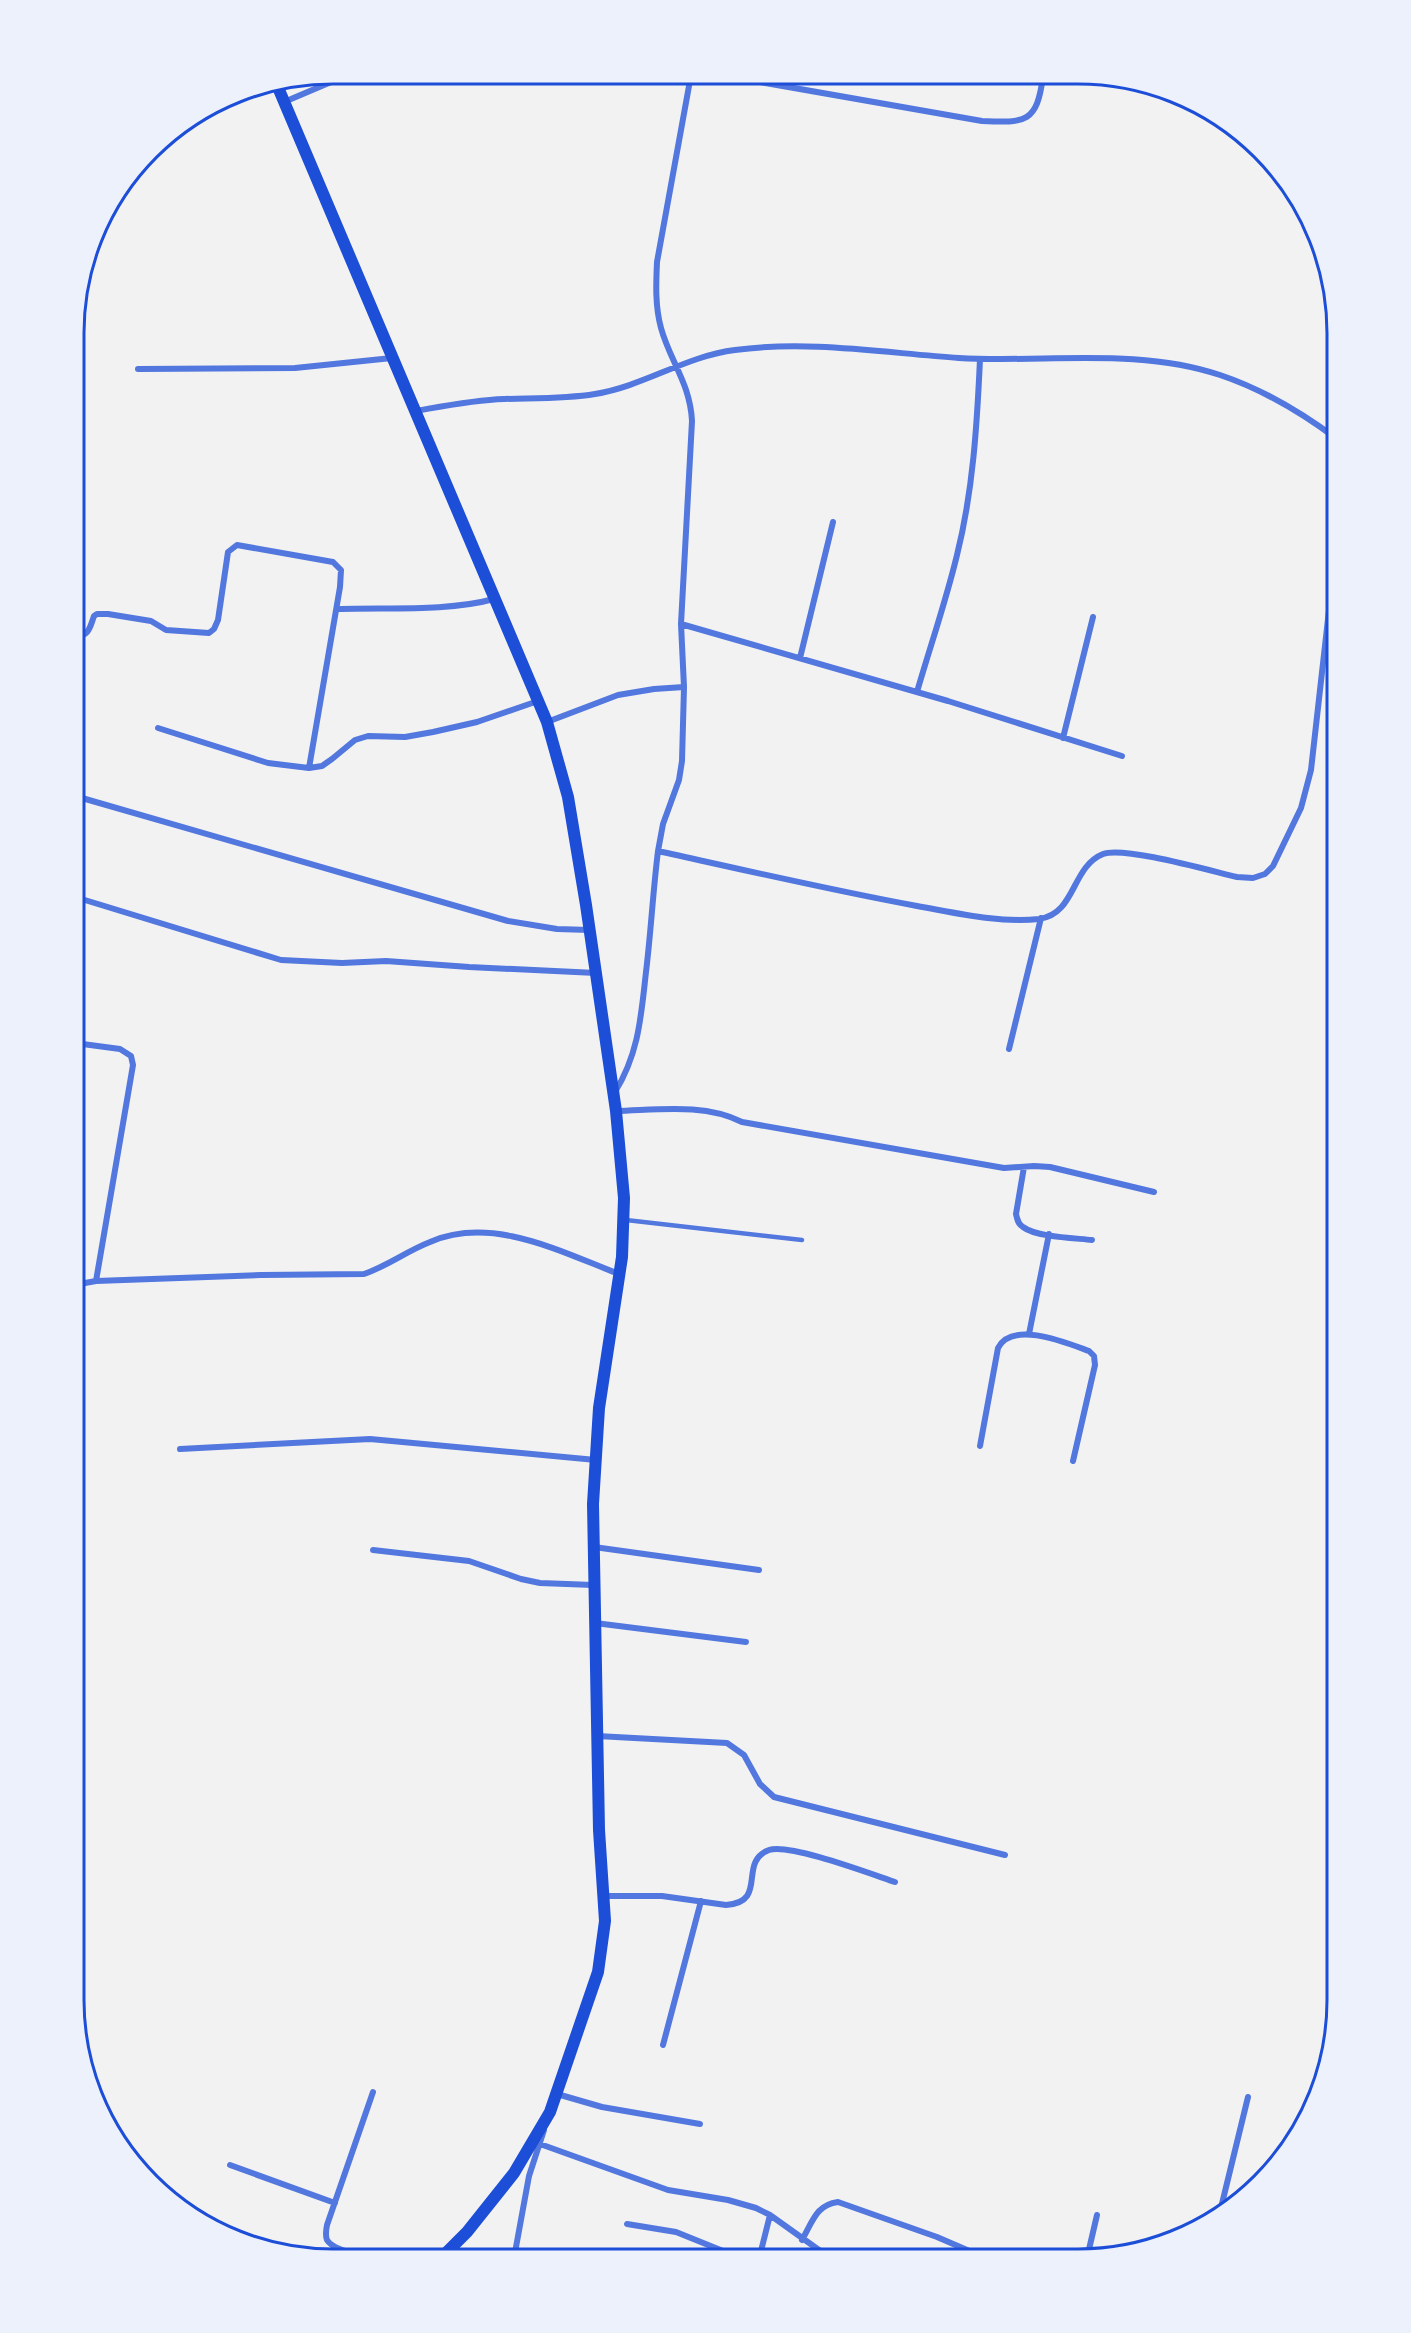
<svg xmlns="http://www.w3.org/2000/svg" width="1411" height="2333" viewBox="0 0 1411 2333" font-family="Montserrat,sans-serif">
<rect width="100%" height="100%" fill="#f2f2f2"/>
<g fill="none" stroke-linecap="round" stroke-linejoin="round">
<path stroke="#5277de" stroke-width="4.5" d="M626,1220l176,20"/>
<path stroke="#5277de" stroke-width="6" d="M720,75l262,46c44,2 55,2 61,-45
M284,102l66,-28
M138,369l157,-1 97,-10
M415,411c29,-5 59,-11 89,-12 30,-1 61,0 91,-5 49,-8 91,-38 140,-44 74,-10 150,3 224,8 86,5 178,-11 261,17 42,14 82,38 117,64
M337,609c50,-2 109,3 157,-10
M681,624l267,77 174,55
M75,636c14,1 15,-9 19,-20l3,-2h11l43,7 15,9 43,3 5,-4 4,-9 10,-68 9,-7 96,17 8,8 -1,17 -31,181
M800,658l33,-136
M917,692c13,-45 29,-91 40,-137 16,-64 20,-130 23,-196
M547,722l71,-27 36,-6 30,-2
M158,728l110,35 41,5 13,-2 10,-7 23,-19 13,-4 37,1 28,-5 44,-10 61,-21
M1063,738l30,-121
M75,766l2,-9 -2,-6
M75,796l433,125 49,8 33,1
M658,851c86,19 172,39 259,55 40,7 81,17 122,13 37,-5 32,-52 64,-65 21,-8 108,17 134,23l16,1 12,-4 8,-8 28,-58 10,-38 18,-160 8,-54
M75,897l206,63 61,3 44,-2 83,6 127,6
M75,1043l45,6 11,7 2,9 -37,216
M1009,1049l32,-131
M615,1092c24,-39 26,-76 31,-120 5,-41 7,-81 12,-121l5,-27 16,-44 3,-19 2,-74 -3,-63 11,-203c-2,-38 -22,-60 -31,-93 -6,-22 -5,-44 -4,-66l34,-187
M616,1111c42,-1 88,-8 126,11l262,46 30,-2 16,1 104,25
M1024,1167l-8,47c1,5 2,10 7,13 13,10 51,11 69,13
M74,1285l22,-4 165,-6 103,-1c23,-8 43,-23 66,-32 62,-27 131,10 189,32
M1029,1334l20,-100
M980,1446l18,-98c14,-28 69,-5 91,3l5,5 1,9 -22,96
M180,1449l190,-10 226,21
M594,1547l165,23
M373,1550l96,11 52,18 19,4 53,2
M595,1623l151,19
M597,1736l130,7 17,12 16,29 14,13 231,58
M604,1896h58l64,9c43,-3 11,-43 43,-55 20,-7 102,24 126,32
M663,2045l38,-144
M557,2094l45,13 98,17
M540,2144l128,46 60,10 28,8 14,7 49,35 21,9
M230,2165l105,38
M1219,2216l29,-119
M627,2224l49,8 67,27
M802,2240c11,-19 14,-35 36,-38l99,35 51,22
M368,2258c-11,-4 -35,-8 -41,-18 -2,-5 -1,-10 0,-15l46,-133
M514,2258l15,-82 15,-46
M1087,2258l10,-43
M759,2259l11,-44"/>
<path stroke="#1d4ed8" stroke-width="12" d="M277,85l270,637 21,75 18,108 30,206 8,87 -2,59 -23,151 -6,96 6,326 6,91 -7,51 -48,140 -36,61 -47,59 -26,26"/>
</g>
<path d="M0 0H1411V2333H0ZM333 84H1078A249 249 0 0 1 1327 333V2000A249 249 0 0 1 1078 2249H333A249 249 0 0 1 84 2000V333A249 249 0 0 1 333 84Z" fill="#edf1fc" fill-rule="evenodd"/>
<path fill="none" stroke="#1d4ed8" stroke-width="3" d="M333 84H1078A249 249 0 0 1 1327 333V2000A249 249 0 0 1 1078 2249H333A249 249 0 0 1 84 2000V333A249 249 0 0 1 333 84Z"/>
</svg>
